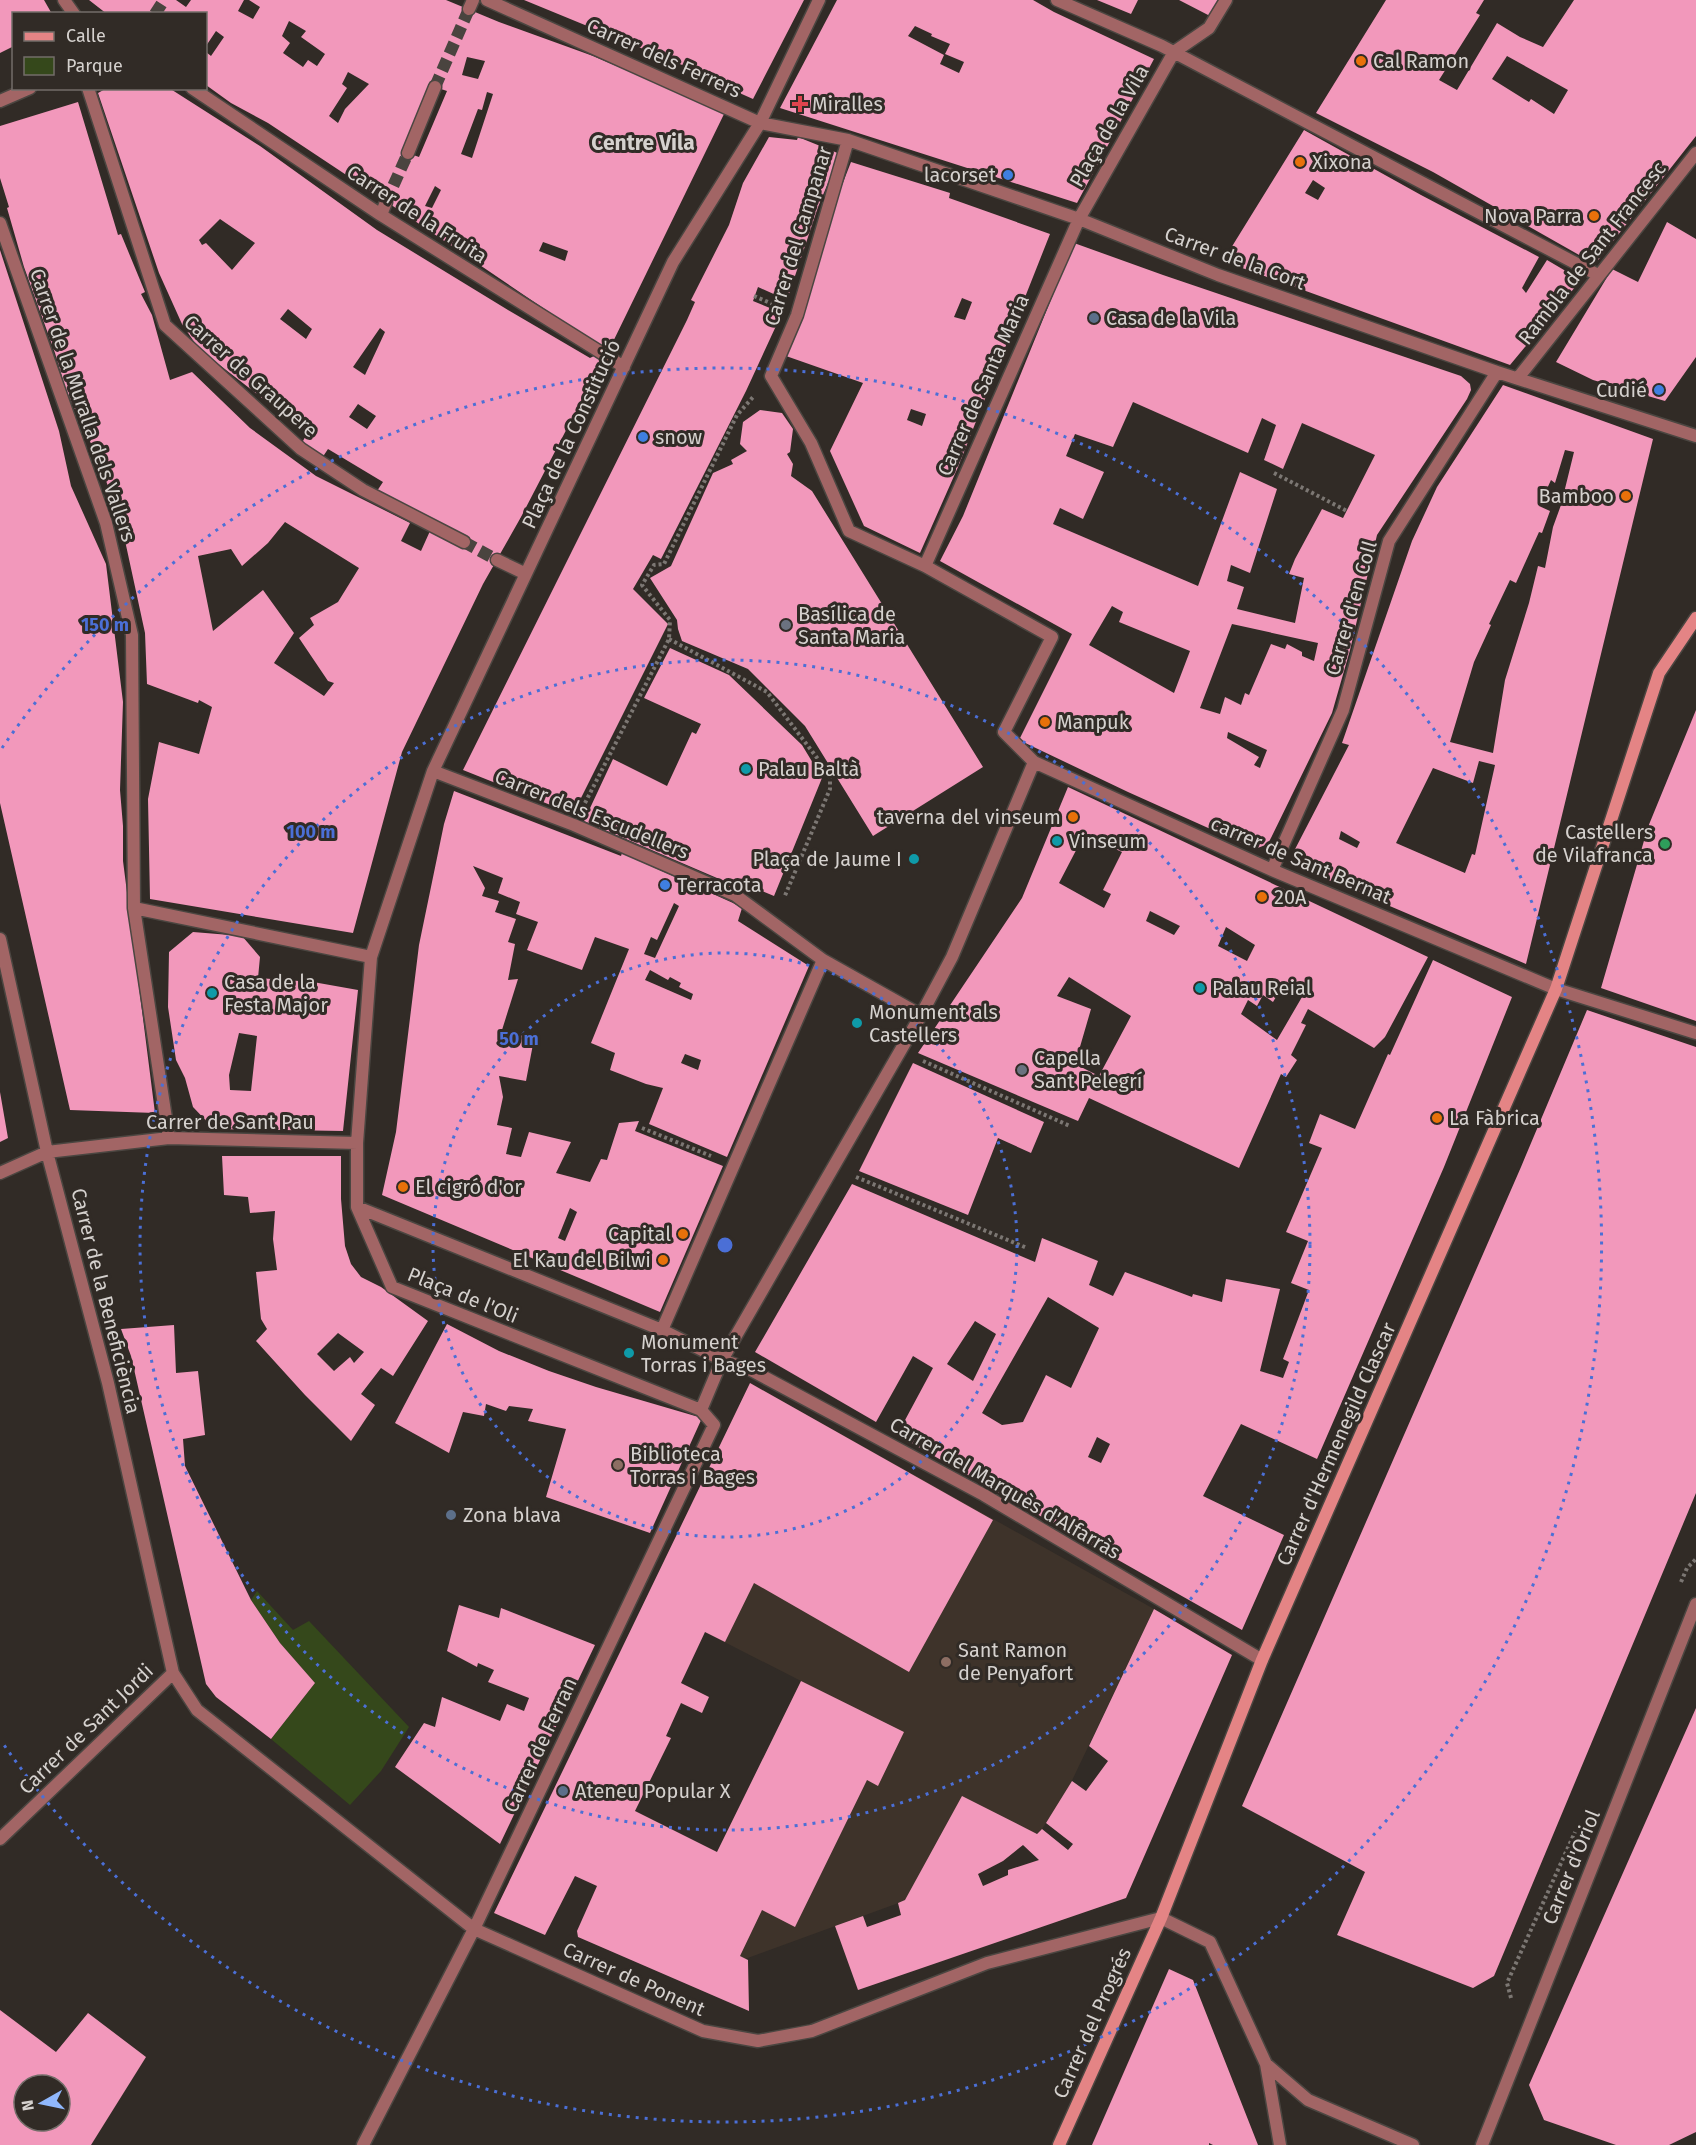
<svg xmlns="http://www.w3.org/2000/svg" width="1696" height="2145" viewBox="0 0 1696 2145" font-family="'Fira Sans',sans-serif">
<rect width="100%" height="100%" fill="#312b26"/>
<path fill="#3e332a" d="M750,1383l404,226 -88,184 -24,36 -39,32 -25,13 -233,85 -64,-32 120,-246 -155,-79z"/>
<path fill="#35481b" d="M257,1591l36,39 16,-9 100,106 -28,44 -31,34 -79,-66 44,-56 -35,-40 -29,-43z"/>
<path fill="#f298bb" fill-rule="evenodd" d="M0,0h44l8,14h-38v32l-14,7z
M89,0h87l10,7 5,-7h53l-6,11 15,8 7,-12 -11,-7h197l53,22 94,34 132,56 -117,240 -227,-154 -113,-75 -37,-20 -25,-18v-33l5,4 13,-19 -8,-6 -10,15v-32h-99zM289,21l17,10 -5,6 24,17 -8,12 -9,-6 -5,7 -20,-14 7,-10 -8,-7zM467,57l18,4 -7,18 -16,-4zM348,72l21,12 -24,25 -7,14 -9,-7 18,-28 -5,-4zM429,85l18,6 -28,66 -17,-6zM487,92l6,2 -21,64 -11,-4 17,-45 4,1zM435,186l6,4 -9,18 -7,-2zM543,242l25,9 -3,10 -26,-10z
M524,0h280l-51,99 -45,-20 1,-3z
M837,0h196l21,12 100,47 -77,144 -297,-95zM915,26l17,8 -1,2 19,8 -5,10 19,8 -5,11 -19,-9 4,-9 -36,-19z
M1097,0h41l-7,14z
M1179,0h39l-8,16z
M1386,0h98l-8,13 4,2 -41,65 18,10 40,-67 23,14 23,10 31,-47h122v136l-101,128 -162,-92 -117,-59zM1507,56l61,34 -14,24 -23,-15 -2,3 -37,-23z
M107,88h62l91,58 117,84 131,80 82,48 4,-2 8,5 -81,156 -38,67 -81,168 -49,181 -203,-34 -2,-100 11,-57 40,12 13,-47 -13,-7 -1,3 -51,-19 -2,-51 -21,-97 -23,-71 -35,-75 -11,-37 -31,-86 -17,-59 2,-1 -9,-29v-52l78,-24 40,133 3,-1 24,58 -4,2 11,21 18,65 22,-8 58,56 66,48 94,47 -9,18 20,10 9,-20 31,16 6,-9 -90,-47 6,-9 -55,-33 -6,9 -20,-15 5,-10 -108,-84 -17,-25 -23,-51 -61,-180zM220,219l35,24 -23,27 -26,-27 -4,2 -3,-5zM288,309l24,20 -6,10 -26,-20zM380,328l5,4 -20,43 -12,-8zM358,404l18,12 -9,13 -18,-12zM285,522l74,46 -21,34 -28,16 4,7 -15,13 29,43 6,2 -10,13 -50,-33 20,-30 -31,-43 -50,41 -15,-75 33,-7 11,17 26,-23z
M1304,130l117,65 118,62 -17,31 4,5 21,-33 34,20 -71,85 -287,-104zM1313,180l12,8 -7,12 -13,-7z
M769,137l28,3 1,-3 42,17 -22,53 -31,93 -29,-13 -5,14 29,12 -36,78 -85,168 -8,-4 -20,34 35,35 -95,190 -110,-44 224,-450 8,-18 -4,-2 38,-75 14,-42z
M851,162l99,31 -1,5 101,36 -92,233 -38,86 -56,-27 -34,-75 33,-68 -77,-27 33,-94h-2l13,-46zM962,298l10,4 -7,18 -11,-3zM911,409l15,5 -4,12 -15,-6z
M1667,222l29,17v118l-31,44 -72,-21 -37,-18 56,-93 26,13z
M1074,243l89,32 298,101 9,8 1,6 -4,9 -90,136 -27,115 -18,63 -64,131 -13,5 -127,-57 -109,-52 53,-106 -132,-73 23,-45zM1133,402l115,51 14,-35 14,7 -12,35 19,9 19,-46 73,32 -32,63 -21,-9 -27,50 -6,15 15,4 -9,45 -58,-14 7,-22 -17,-6 4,-16 19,8 27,-84 -37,-17 -42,114 -145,-62 7,-16 23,11 21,-47 -38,-16 9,-22 38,13zM1112,606l11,6 -4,10 71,29 -16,42 -85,-48zM1232,624l86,19 -4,18 -12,-5v-4l-15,-8 -2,5 -14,-5 -22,51 -4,-2 -4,12 -16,-8 -5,17 -20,-6zM1228,732l39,18 -7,18 -6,-3 5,-8 -32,-19z
M0,250l59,181 12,55 35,78 17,138 -3,88 3,36v35l32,252 -85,-3 -70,-307z
M1503,385l150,54 -127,525 -228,-97 -6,-12 57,-110 -7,-2 70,-202 25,-54zM1565,450l9,2 -13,53 -8,22 -8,41 -7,-2 -9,37 -24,77 -12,73 -43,-11 24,-80 17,-37 -2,-1 21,-44 6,3 23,-51 3,1 8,-22 -11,-5 12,-26 4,3zM1479,761l16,4 -20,90 -3,-1 -7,19 -69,-30 37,-75 40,15zM1341,831l19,11 -3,6 -18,-9z
M760,410l22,3 11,16 -3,23 -3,2 6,10 -2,12 21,15 171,276 -110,69 -68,-110 -57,-57 -66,-28 -4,-12 -1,-9 -27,-42 21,-12 42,-93 20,-9 -2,-4 16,-9 -7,-7 3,-22z
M670,648l59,27 73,70 20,33 -48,118 -34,-14 -2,5 -154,-66 29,-62 54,27 25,-54 4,2 5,-10 -57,-26z
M1696,710v311l-95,-33 47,-161z
M1068,787l360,170 -43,80 -11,11 -66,-39 -7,14 5,2 -15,30 6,5 -11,17 -5,-3 -42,94 -150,-70 -11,23 -160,-68 104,-155zM1084,835l38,17 -19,38 8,4 -7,14 -45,-25zM1150,911l30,15 -6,9 -28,-14zM1226,927l29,18 -8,16 -29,-15zM1069,977l62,39 -32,60 -24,-12 16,-55 -34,-13zM1283,985l19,12 -25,43 -36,-26 7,-14 9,6 6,-11 10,7z
M454,791l167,65 1,-3 111,50 9,5 -4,13 71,45 -82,191 -78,-33 14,-36 -17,-4 -36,-14 5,-17 -24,-10 38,-94 -34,-12 -13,33 -55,-20 11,-28 -22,-8 4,-12 -22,-9 5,-15 -30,-12 12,22 -3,8 17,5 -4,11 21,7 -8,23 7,2 -7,36 10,-1 -16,51 32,9 -8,42 -27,-5 4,21 -6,28 15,3 -6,26 15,3 8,-25 42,10 -15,31 34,9 11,-23 6,1 12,-37 20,-2 -4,10 88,35 -63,146 -278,-117 14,-63 23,-187 25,-121zM674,903l5,3 -24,52 -11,-4 7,-17 6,3zM650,970l18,10 2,-3 11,6 -2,4 14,7 -2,6 -46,-20zM685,1054l16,6 -3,10 -17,-7zM570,1208l7,4 -12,29 -7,-3z
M193,932l49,4 18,21 -2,21 55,4 45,8 -15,141 -129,-2 -21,-22 -8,-29 -9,-18 -8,-53 1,-55zM239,1033l18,3 -6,55 -21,-1 -1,-15z
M1433,960l79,37 -68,170 -127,292 -76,-35 -38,72 81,39 -42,95 -345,-195 36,-67 -20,-12 -37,66 -121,-70 97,-168 183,78 7,-24 56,23 -9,24 24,11 12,-24 67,25 1,-3 29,8 4,-23 54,10 -20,82 23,7 6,-16 -6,-3 26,-69 -18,-7 17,-42 -22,-9 36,-84 -13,-5 11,-29 35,15 33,-75 2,1zM1048,1297l51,31 -28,60 -25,-13 -23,47 -21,3 -20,-12zM975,1321l21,13 -23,47 -26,-17zM1097,1437l13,7 -9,19 -13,-6z
M1587,1010l109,37v446l-202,483 -21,12 -136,-53 28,-63 -123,-66 279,-639z
M913,1063l131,59 -13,31 -33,-15 -30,77 -109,-44z
M0,1092l8,46 -8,4z
M222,1156h119v43l4,47 6,18 10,13 20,10 47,34 -35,55 -12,-8 -20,26 14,11 -24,36 -46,-46 -49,-54 11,-12 -6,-10 -5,-47 21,-2 -4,-31 2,-28 -25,2 -2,-16 -24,-2zM338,1333l26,19 -10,11 -4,-6 -16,14 -17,-17z
M447,1324l52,27 50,20 47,16 106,31 -52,115 -104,-36 20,-68 -38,-8 5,-12 -24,-3 -3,5 -20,-7 -2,12 -21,-4 -14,41 -54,-30z
M174,1325l2,48 22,-2 7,64 -22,4 2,27 66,134 29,43 35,40 -44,56 -55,-42 -10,-13 -75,-328 -10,-27z
M750,1383l243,137 -84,152 -155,-89 -29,59 -20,-10 -24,51 28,14 -7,16 -21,-10 -15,33 5,2 -36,73 82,41 84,-171 103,51 -26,54 -11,-6 -72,147 -33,-17 -22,46 8,4 1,51 -171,-74 -1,-6 20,-45 -22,-10 -30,59 -51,-22z
M459,1605l40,13 2,-10 94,37 -95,199 -105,-77 29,-44 11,4 7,-30 58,24 7,-17 17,7 5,-13 -41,-16 6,-12 -16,-7 -1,4 -30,-16z
M1154,1609l78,46 -106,243 -268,92 -23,-64 28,-10 4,11 34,-12 -3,-12 7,-3 57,-104 75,38 5,-5 26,21 5,-6 -27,-21 26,-42 14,10 22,-30 -19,-15zM1023,1845l16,15 -31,10v5l-25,11 -5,-12 25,-13z
M1696,1708v424l-27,13h-53l-72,-25 -15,-35z
M1169,1969l24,11 65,165h-45l-4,-2v2h-117z
M0,2010l56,42 32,-39 58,44 -55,88h-91zM24,2085h36v36h-36z"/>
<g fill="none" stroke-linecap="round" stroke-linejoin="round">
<path stroke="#4a443f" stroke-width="12" stroke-dasharray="12 6" stroke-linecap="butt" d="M155,14l9,-14
M435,87l34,-78
M386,202l22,-49
M464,542l33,18"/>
<defs>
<path id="street" d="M64,0l10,14
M487,0l273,123 88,17 231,79 139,56 279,97 199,64
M1057,0l105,46 436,229
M469,9l4,-9
M88,88l77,237 136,124 62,41 101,52
M192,88l189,127 243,152
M0,101l30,-13
M848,140l-51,175 -26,61 40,67 38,88 76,35 127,71 -48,95 30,30 238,108 284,119 140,44
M408,153l27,-66
M381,215l5,-13
M0,223l106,300 26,112 2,273 35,230
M1518,378l178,-225
M497,560l29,14
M925,566l154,-347 95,-167 35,-24 17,-28
M433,771l141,54 161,70 88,65 98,55
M1272,870l71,-160 46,-169 108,-169
M134,908l237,49
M0,939l47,213 61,231 65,290 24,37 277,219 229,102 55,10 54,-10 175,-68 174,-45 49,24 56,122 42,36 105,45
M0,1173l47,-21 122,-14 188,5
M357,1207l305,123 60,30 29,10 233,125 278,165
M662,1330l161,-370
M701,1410l-309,-123 -35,-80v-64l14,-186 62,-186 240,-509 87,-139 59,-123
M0,1839l173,-166
M1266,2064l14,81
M363,2145l111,-216 240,-504 -13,-15 21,-50 199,-345 31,-58 82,-195
M1482,2145l214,-541"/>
<path id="secondary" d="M1059,2145l102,-227 101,-258 294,-671 103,-316 37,-55"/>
</defs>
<use href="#street" stroke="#4b4641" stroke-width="15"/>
<use href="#secondary" stroke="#4b4641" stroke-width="15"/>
<path stroke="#7c7773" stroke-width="4" stroke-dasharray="3 3" stroke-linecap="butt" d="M754,296l21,9
M1274,473l73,38
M669,639l98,53 63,83v14l-46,109
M585,803l84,-164 1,-19 -28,-35 12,-20 10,-1 73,-149 17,-19
M923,1061l147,65
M642,1128l69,28
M856,1177l171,71
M1681,1582l6,-14 9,-9
M1511,1998l-4,-15 68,-151"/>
<use href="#street" stroke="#a26565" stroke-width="12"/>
<use href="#secondary" stroke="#e48485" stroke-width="12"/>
</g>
<g fill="none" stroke="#4b6fd6" stroke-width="3" stroke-dasharray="3 6">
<circle cx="725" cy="1245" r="292"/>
<circle cx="725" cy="1245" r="585"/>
<path d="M2 748A877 877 0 1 1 2 1742"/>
</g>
<g fill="#e8710a" stroke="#312b26" stroke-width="2">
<circle cx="1361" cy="61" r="6"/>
<circle cx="1300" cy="162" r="6"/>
<circle cx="1594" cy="216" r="6"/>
<circle cx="1626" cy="496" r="6"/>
<circle cx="1045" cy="722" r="6"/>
<circle cx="1073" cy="817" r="6"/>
<circle cx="1262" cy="897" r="6"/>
<circle cx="1437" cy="1118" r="6"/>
<circle cx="403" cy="1187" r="6"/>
<circle cx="683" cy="1234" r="6"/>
<circle cx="663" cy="1260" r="6"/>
</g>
<path fill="#e0444e" stroke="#312b26" stroke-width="2" d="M797 95h6v6h6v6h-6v6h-6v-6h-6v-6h6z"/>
<g fill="#3f7fe0" stroke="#312b26" stroke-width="2">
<circle cx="1008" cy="175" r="6"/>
<circle cx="1659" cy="390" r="6"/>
<circle cx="643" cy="437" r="6"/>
<circle cx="665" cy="885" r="6"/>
</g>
<g fill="#5c6f8a" stroke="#312b26" stroke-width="2">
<circle cx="1094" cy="318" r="6"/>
<circle cx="451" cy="1515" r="6"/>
<circle cx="563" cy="1791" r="6"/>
</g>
<g fill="#6b7280" stroke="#312b26" stroke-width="2">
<circle cx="786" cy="625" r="6"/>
<circle cx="1022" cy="1070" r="6"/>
</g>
<g fill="#0f9aa8" stroke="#312b26" stroke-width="2">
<circle cx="746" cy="769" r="6"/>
<circle cx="1057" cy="841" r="6"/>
<circle cx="914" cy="859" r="6"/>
<circle cx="1200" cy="988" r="6"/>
<circle cx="212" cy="993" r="6"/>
<circle cx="857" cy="1023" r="6"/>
<circle cx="629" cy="1353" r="6"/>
</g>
<circle fill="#2e9e5b" stroke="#312b26" stroke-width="2" cx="1665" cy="844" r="6"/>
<g fill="#8d6e63" stroke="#312b26" stroke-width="2">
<circle cx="618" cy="1465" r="6"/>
<circle cx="946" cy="1662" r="6"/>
</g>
<g text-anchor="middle" stroke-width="6" stroke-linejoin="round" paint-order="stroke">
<g font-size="20" fill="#d5d1ce" stroke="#312b26">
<text transform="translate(664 58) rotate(24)" y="7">Carrer dels Ferrers</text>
<text transform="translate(1109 126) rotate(-60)" y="7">Plaça de la Vila</text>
<text transform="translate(417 214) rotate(33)" y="7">Carrer de la Fruita</text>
<text transform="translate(798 236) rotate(-73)" y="7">Carrer del Campanar</text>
<text transform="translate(1592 253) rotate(-52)" y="7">Rambla de Sant Francesc</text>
<text transform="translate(1235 258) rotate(20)" y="7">Carrer de la Cort</text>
<text transform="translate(251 376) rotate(42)" y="7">Carrer de Graupere</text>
<text transform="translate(983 385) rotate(-66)" y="7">Carrer de Santa Maria</text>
<text transform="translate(83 405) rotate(71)" y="7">Carrer de la Muralla dels Vallers</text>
<text transform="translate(571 434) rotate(-65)" y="7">Plaça de la Constitució</text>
<text transform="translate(1351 608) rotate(-74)" y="7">Carrer d'en Coll</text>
<text transform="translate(592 814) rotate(22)" y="7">Carrer dels Escudellers</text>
<text transform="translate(1301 860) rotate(23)" y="7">carrer de Sant Bernat</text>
<text x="230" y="1129">Carrer de Sant Pau</text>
<text transform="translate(463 1295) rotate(22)" y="7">Plaça de l'Oli</text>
<text transform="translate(106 1301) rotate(76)" y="7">Carrer de la Beneficiència</text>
<text transform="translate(1336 1444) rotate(-66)" y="7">Carrer d'Hermenegild Clascar</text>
<text transform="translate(1005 1488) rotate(30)" y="7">Carrer del Marquès d'Alfarràs</text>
<text transform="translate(86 1729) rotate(-44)" y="7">Carrer de Sant Jordi</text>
<text transform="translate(540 1745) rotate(-65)" y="7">Carrer de Ferran</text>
<text transform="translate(1571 1867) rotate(-68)" y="7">Carrer d'Oriol</text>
<text transform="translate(634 1979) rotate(24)" y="7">Carrer de Ponent</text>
<text transform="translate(1092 2023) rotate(-66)" y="7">Carrer del Progrés</text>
</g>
<g font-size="20" fill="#d5d1ce" stroke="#312b26" text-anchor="start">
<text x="1373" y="68">Cal Ramon</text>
<text x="812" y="111">Miralles</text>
<text x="1312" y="169">Xixona</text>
<text x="996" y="182" text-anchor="end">lacorset</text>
<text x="1582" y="223" text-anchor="end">Nova Parra</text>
<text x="1106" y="325">Casa de la Vila</text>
<text x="1647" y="397" text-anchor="end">Cudié</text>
<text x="655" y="444">snow</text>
<text x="1614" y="503" text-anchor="end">Bamboo</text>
<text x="798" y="621">Basílica de<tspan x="798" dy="23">Santa Maria</tspan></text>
<text x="1057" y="729">Manpuk</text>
<text x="758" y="776">Palau Baltà</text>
<text x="1061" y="824" text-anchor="end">taverna del vinseum</text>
<text x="1653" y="839" text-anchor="end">Castellers<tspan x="1653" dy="23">de Vilafranca</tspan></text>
<text x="1069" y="848">Vinseum</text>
<text x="902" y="866" text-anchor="end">Plaça de Jaume I</text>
<text x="677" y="892">Terracota</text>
<text x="1274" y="904">20A</text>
<text x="224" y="989">Casa de la<tspan x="224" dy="23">Festa Major</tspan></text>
<text x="1212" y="995">Palau Reial</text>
<text x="869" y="1019">Monument als<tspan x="869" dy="23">Castellers</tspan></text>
<text x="1034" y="1065">Capella<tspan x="1034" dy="23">Sant Pelegrí</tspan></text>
<text x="1449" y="1125">La Fàbrica</text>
<text x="415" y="1194">El cigró d'or</text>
<text x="671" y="1241" text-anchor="end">Capital</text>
<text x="651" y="1267" text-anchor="end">El Kau del Bilwi</text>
<text x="641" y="1349">Monument<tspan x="641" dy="23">Torras i Bages</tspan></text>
<text x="630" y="1461">Biblioteca<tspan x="630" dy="23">Torras i Bages</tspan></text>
<text x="463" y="1522">Zona blava</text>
<text x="958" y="1657">Sant Ramon<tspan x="958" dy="23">de Penyafort</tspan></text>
<text x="575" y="1798">Ateneu Popular X</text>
</g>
<g font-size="21" font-weight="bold" fill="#d5d1ce" stroke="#312b26">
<text x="643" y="150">Centre Vila</text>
</g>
</g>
<circle cx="725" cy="1245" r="9" fill="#4b6fd6" stroke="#312b26" stroke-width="3"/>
<g font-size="18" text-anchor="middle" font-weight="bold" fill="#4b6fd6" stroke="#312b26" stroke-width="6" stroke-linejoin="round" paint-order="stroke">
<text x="105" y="631">150 m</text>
<text x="311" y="838">100 m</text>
<text x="519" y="1045">50 m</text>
</g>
<rect x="12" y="12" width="195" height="78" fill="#312b26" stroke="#736d69" stroke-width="1.5"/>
<rect x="24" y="32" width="30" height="9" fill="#e48485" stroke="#736d69" stroke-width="1.5"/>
<text x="66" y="42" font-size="18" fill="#d5d1ce">Calle</text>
<rect x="24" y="57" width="30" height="18" fill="#35481b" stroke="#736d69" stroke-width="1.5"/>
<text x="66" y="72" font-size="18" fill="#d5d1ce">Parque</text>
<g transform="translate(42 2103) rotate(261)"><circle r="28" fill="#312b26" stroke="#736d69" stroke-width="1.5"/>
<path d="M0-4.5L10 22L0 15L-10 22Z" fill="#90b8fd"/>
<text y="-9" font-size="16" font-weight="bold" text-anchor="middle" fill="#d5d1ce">N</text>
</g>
</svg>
